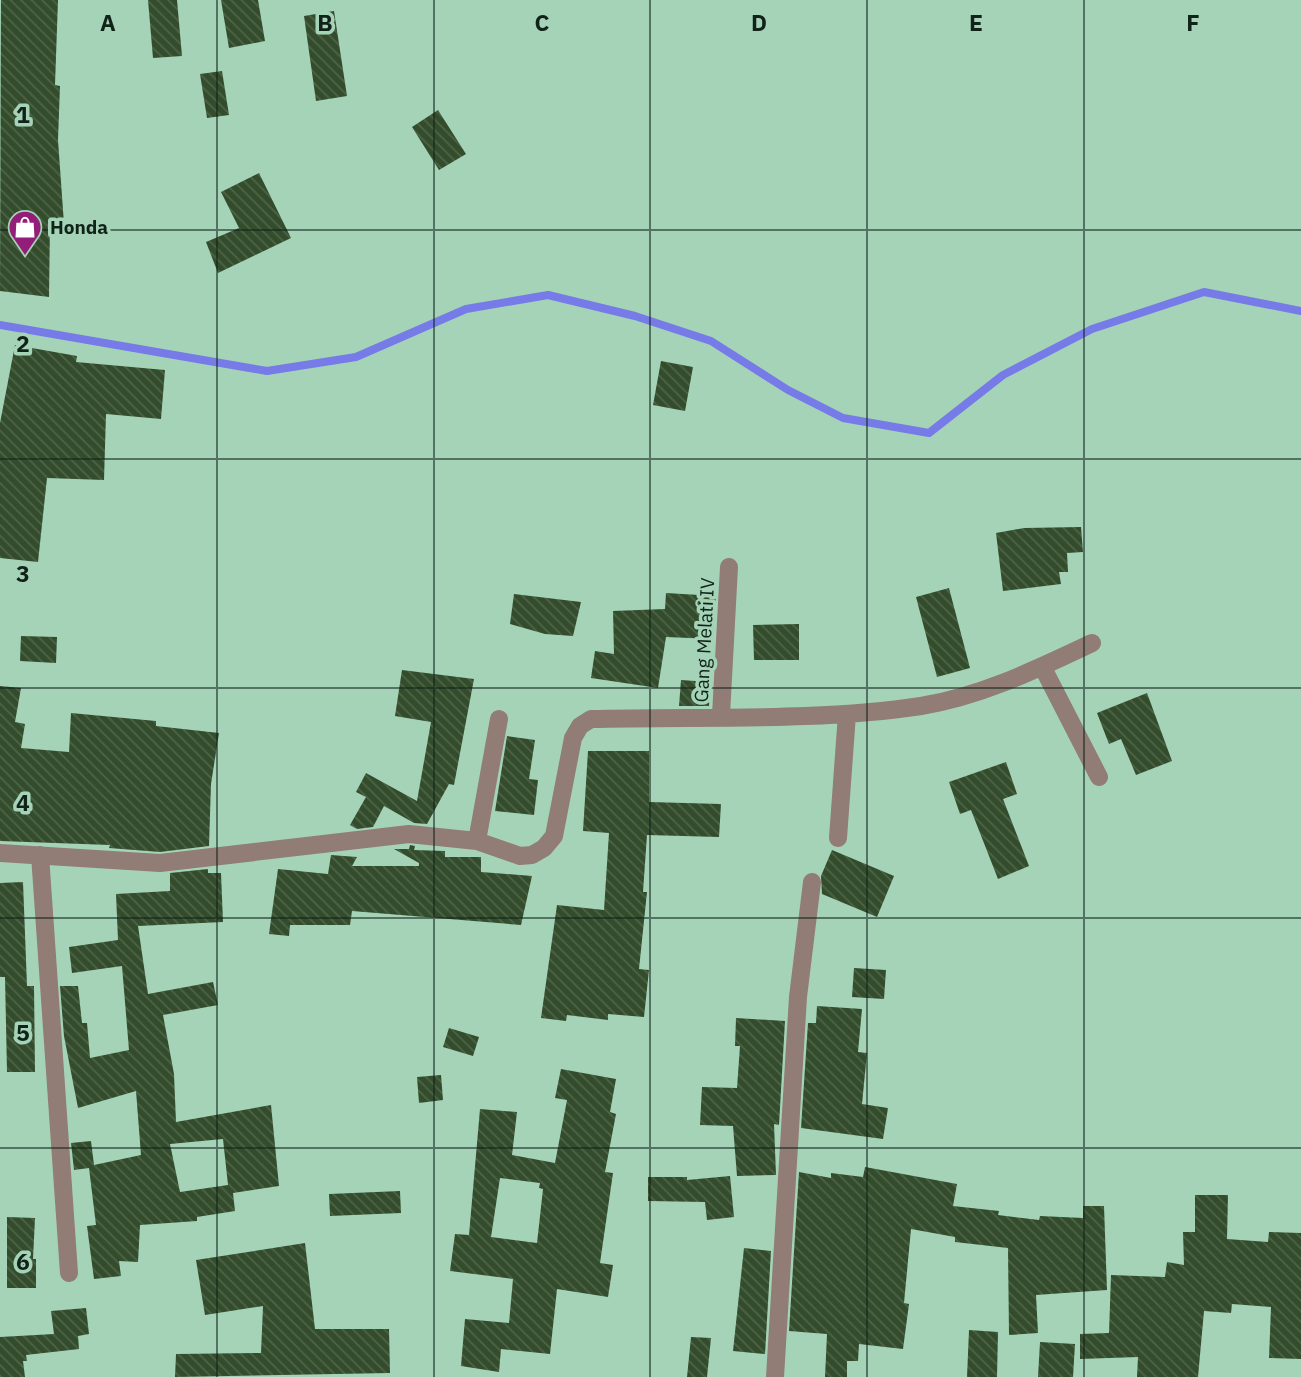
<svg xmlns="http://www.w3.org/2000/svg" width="1301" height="1377" viewBox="0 0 1301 1377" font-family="'IBM Plex Sans',sans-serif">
<defs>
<pattern id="building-back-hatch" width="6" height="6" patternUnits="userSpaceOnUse" patternTransform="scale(1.75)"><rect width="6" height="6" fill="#334d2c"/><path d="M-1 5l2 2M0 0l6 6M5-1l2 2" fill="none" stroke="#4e6348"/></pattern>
</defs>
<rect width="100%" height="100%" fill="#a5d3b8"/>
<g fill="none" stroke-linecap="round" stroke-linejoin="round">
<path stroke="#767be8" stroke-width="8" d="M0,325l267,46 89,-14 110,-48 82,-14 87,21 76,25 77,49 55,28 86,15 74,-58 89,-46 112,-37 97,19"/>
</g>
<path fill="url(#building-back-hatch)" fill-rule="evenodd" d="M1,0h57l-3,85 5,1 -2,54 6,84 -14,-1 -1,74 -49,-6z
M148,0h29l5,56 -29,2z
M221,0h37l7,41 -36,7z
M334,11l13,85 -31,5 -12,-85z
M222,71l7,44 -22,3 -7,-44z
M438,110l28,44 -27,16 -27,-43z
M259,173l32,65 -73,35 -12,-31 33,-14 -18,-36z
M15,345l62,11 -1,6 89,8 -4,49 -55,-5 -2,66 -57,-2 -9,84 -38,-4v-135z
M661,361l32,6 -8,44 -32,-6z
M1081,527l2,25 -16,1 1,19h-9l2,12 -58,7 -7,-58 28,-5z
M949,588l21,80 -33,9 -21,-80z
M666,593l50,3 -3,43 -47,-2 -8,51 -67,-10 4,-27 19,3 -1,-43 52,-2z
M514,594l67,8 -8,34 -28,-2 -35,-10z
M799,624v36h-45l-1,-35z
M21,636l36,1 -1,26 -36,-2z
M402,670l72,9 -20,106 -5,-1 -22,40 -13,-1 -30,-17 -11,21 -16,2 -7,-4 16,-28 -10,-5 10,-19 51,28 14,-79 -36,-6z
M681,680l29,2 -1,24h-30z
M0,686l21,2 -6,34 10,2 -4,24 48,4 2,-39 85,8v5l63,7 -8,51 -2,62 -49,6 -51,-4 1,-3 -110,-4z
M1147,693l25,68 -36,14 -15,-36 -12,5 -12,-31z
M507,736l28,4 -6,39 9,1 -4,35 -39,-4z
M588,751h61v51l72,2 -2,33 -72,-2 -4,57h4l-8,77 10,1 -5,47 -36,-3v6l-41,-5 -1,6 -25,-3 16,-113 47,5 5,-77 -26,-2z
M1006,762l11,32 -14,5 26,67 -31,13 -27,-69 -11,4 -11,-32z
M410,845l5,1 -1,4 31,1v6h36v15l51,4 -11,49 -169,-14 -2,14h-60l-1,11 -20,-2 9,-65 50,5 3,-19 26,2 -5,9h67v-3l-25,-14h15z
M832,850l62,26 -17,41 -55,-23 -1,-18z
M208,869v4h13l2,49 -85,4 10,68 65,-12 5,23 -55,10 11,59 2,48 95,-17 8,81 -46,7 2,18 -38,6v4l-57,4 -2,37 -19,-1 2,15 -27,3 -7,-53 9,-1 -7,-57 -15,2 -3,-27 20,-2 3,24 47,-10 -5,-64 -58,17 -14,-72 -4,-50h18l4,37h5l3,35 39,-8 -7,-84 -50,7 -3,-26 49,-7 -2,-46 54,-3v-18zM223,1139l5,46 -48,7 -10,-48z
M23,882l4,104h7l1,86h-28l-2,-95h-5v-94z
M854,968l32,2 -2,29 -32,-2z
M817,1006l45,3 -4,43 9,1 -5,51 26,4 -5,31 -82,-11 7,-105h8z
M736,1018l49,3 -6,104 -5,-1 2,51 -39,1 -4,-50 -33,-1 2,-38 35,1 3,-42h-5z
M449,1028l30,9 -6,19 -30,-9z
M561,1069l55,10 -6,33 6,2 -11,58 8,1 -13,90 13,2 -5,32 -51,-8 -7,65 -49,-5 -2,23 -38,-6 4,-47 44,4 4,-44 -63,-8 5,-37 14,1 11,-126 37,3 -5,43 43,8 12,-63 -12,-2zM500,1178l40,5 -1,5 4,1 -6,54 -46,-6z
M441,1075l2,25 -24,3 -2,-26z
M865,1167l92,17 -4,22 46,5 -1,4 41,5 1,-4 43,2v-12h21l3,84 -71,5 2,38 -29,2 -1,-87 -53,-6v-5l-44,-8 -7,74 5,1 -6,45 -44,-5 -1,17h-11v16h-22l2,-43 -38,-3 10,-159 32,6v-5l32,4z
M730,1176l4,41 -27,3 -2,-18 -57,-1v-24h39v3z
M400,1191l1,22 -71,3 -1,-22z
M1195,1195h33l-1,44 41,3 1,-10 32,1v126l-32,-1 2,-51 -39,-3 -1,9 -27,-2 -6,66h-61l1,-20 -58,2v-25l29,-1 2,-58 54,2 2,-15 17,3 -1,-33h12z
M7,1217l28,1 -2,41h3v29h-29z
M305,1243l10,86h74l1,44 -215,4 1,-23 85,-1 2,-47 -58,9 -9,-55z
M744,1248l27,3 -6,103 -32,-3z
M86,1308l3,26 -11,2 1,13 -53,6 1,6h-4l2,16h-25v-40l54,-3 -3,-23z
M969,1330l29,2 -1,45h-30z
M691,1337l20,1 -4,39h-20z
M1040,1342l35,2 -2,33h-35z"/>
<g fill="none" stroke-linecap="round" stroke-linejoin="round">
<path stroke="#917c76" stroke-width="18" d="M1042,666l57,111
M721,715l8,-148
M838,838l9,-124
M477,841l22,-122
M0,853l160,10 249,-29 68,7 43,15 12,-1 12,-7 10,-12 19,-98 7,-12 11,-7c107,-3 225,3 330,-13 61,-10 116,-37 171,-63
M40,855l29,418
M775,1377l23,-380 14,-115"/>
</g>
<path fill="none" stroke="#112319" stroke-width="2" stroke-opacity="0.55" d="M217,0v1377M434,0v1377M650,0v1377M867,0v1377M1084,0v1377M0,230h1301M0,459h1301M0,688h1301M0,918h1301M0,1148h1301"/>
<defs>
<symbol id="shop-pin" viewBox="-11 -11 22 30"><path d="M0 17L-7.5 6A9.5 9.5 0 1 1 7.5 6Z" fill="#941d79" stroke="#a5d3b8"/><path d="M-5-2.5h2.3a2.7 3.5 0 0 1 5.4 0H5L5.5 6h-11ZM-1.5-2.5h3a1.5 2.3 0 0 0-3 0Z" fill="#fff"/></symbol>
</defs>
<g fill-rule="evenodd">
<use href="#shop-pin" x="6" y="208" width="38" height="52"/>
</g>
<g text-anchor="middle" stroke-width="7" stroke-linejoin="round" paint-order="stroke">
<g font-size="19" font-weight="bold" fill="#112319" stroke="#a5d3b8" text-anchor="start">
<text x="50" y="234">Honda</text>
</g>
<g font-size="19" fill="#112319" stroke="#a5d3b8">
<text transform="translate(704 640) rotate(-87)" y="7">Gang Melati IV</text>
</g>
</g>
<g font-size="23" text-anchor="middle" font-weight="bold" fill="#112319" stroke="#a5d3b8" stroke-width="7" stroke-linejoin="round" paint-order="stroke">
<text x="108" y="31">A</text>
<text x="325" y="31">B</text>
<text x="542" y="31">C</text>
<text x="759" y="31">D</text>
<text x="976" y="31">E</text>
<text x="1193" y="31">F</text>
<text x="23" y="123">1</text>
<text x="23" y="352">2</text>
<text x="23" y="582">3</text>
<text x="23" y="811">4</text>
<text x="23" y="1041">5</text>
<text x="23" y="1270">6</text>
</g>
</svg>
